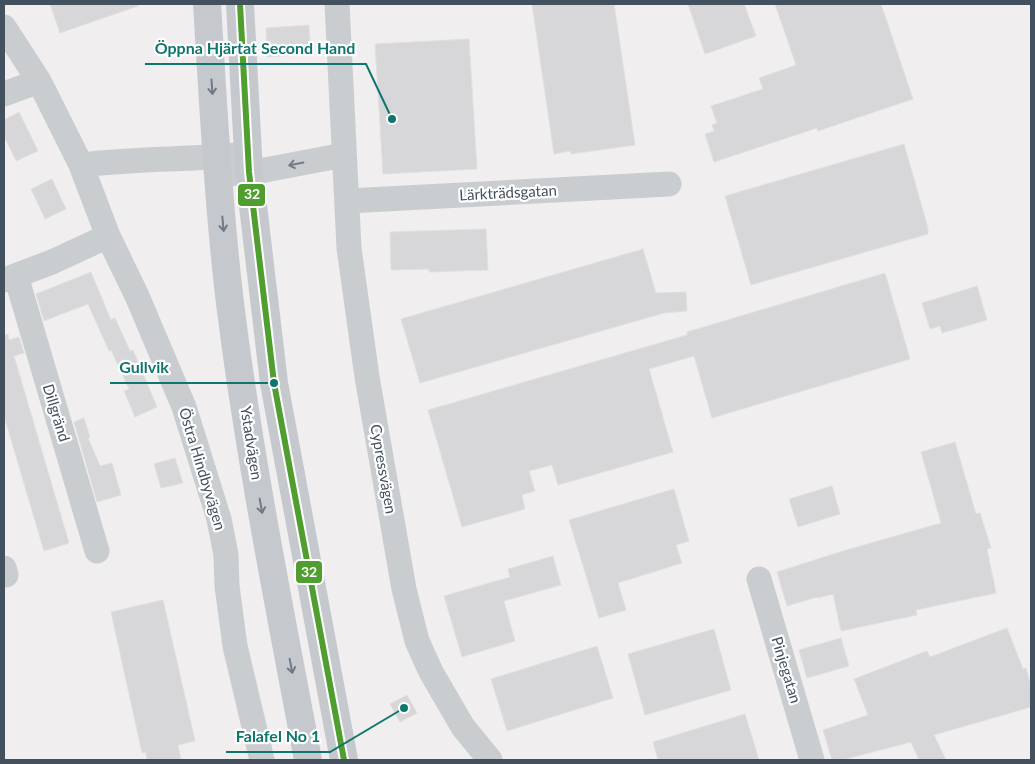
<svg xmlns="http://www.w3.org/2000/svg" width="1035" height="764" viewBox="0 0 1035 764" font-family="Lato,sans-serif">
<rect width="100%" height="100%" fill="#f0eeee"/>
<path fill="#d7d6d9" stroke="#e1e0e1" d="M50,4h88v2l-78,27z
M532,4h82l21,141 -64,9 -1,-3 -16,3z
M688,4h56l12,32 -51,18z
M775,4h106l32,95 -95,32 -1,-3 -103,34 -9,-28 9,-3 -2,-6 5,-2 -6,-17 52,-17 -4,-11 37,-13z
M309,25l2,29 -44,3 -1,-29z
M469,39l8,130 -94,5 -8,-130z
M19,112l19,39 -22,10 -12,-25v-16z
M904,144l24,84v6l-177,51 -26,-89z
M52,179l14,30 -21,10 -14,-30z
M486,229l2,41 -59,2v-3l-38,1 -1,-38z
M643,249l13,44 30,-1 1,19 -23,2 -244,70 -19,-64z
M91,272l20,48 4,-2 15,33 3,-1 24,57 -22,10 -11,-26 5,-2 -18,-39 -2,1 -21,-47 -44,17 -8,-27z
M885,273l25,86 -198,59 -18,-62 -45,13 24,83 -115,33 -6,-20 -23,6 6,20 -13,4 3,14 -63,18 -34,-117 259,-75v-3z
M977,286l10,34 -45,13 -2,-7 -10,3 -8,-26z
M8,334l1,6 10,-3 5,16 -10,3 55,187 -25,8 -40,-135v-81z
M84,418l6,19 -2,1 12,28 12,-3 9,32 -24,7 -23,-80z
M955,442l21,72 4,-1 11,35 -4,1 9,44 -80,17 1,5 -76,16 -8,-37 -15,4 -1,-1 -30,9 -10,-34 66,-21 98,-28 -20,-71z
M175,458l8,25 -22,5 -7,-24z
M832,486l8,28 -42,13 -9,-28z
M674,489l15,52 -13,4 6,18 -64,20 8,27 -27,8 -30,-98z
M553,556l8,29 -57,16 11,40 -53,16 -18,-61 66,-19 -2,-8z
M163,600l32,141 -17,4 3,15h-34l-1,-8 -4,1 -31,-141z
M1007,628l16,41 3,-1 5,18v21l-97,28 12,25h-27l-8,-18 -69,18h-10l-9,-30 45,-15 -14,-36 73,-28 3,6z
M714,629l17,61 -86,25 -17,-61z
M841,638l8,28 -42,12 -8,-28z
M597,646l16,52 -106,33 -16,-52z
M407,695l10,18 -17,9 -10,-18z
M745,714l14,46h-101l-5,-18z"/>
<g fill="none" stroke-linecap="round" stroke-linejoin="round">
<path stroke="#cacdd0" stroke-width="25" d="M337,4l12,244 18,129 37,212 13,52 14,31 32,55 27,33
M4,27l35,54 42,84 27,71 29,60 47,111 35,112 7,36 1,31 8,60 27,114
M4,94l35,-13
M81,165c55,-7 111,-5 167,-11
M219,175l46,-5 79,-15
M347,201l322,-17
M16,276l81,275
M4,280l48,-18 56,-26
M4,568l2,7
M759,579l53,181"/>
<path stroke="#c5c9ce" stroke-width="28" d="M207,4c6,97 11,194 22,291 19,156 50,311 79,465
M240,4l9,168 25,211 70,377"/>
<defs>
<path id="bus-1" d="M240,4l9,168 25,211 70,377"/>
</defs>
<use href="#bus-1" stroke="#fff" stroke-width="10"/>
<use href="#bus-1" stroke="#509e2f" stroke-width="6"/>
</g>
<defs><path id="oneway-shaft" d="M-6 0H5M1.5-3L5.5 0L1.5 3" fill="none" stroke-width="1.6" stroke-linecap="round" stroke-linejoin="round" transform="scale(1.25)"/></defs>
<g stroke="#707a85">
<use href="#oneway-shaft" transform="translate(212 87) rotate(86)"/>
<use href="#oneway-shaft" transform="translate(223 224) rotate(85)"/>
<use href="#oneway-shaft" transform="translate(261 506) rotate(80)"/>
<use href="#oneway-shaft" transform="translate(291 666) rotate(79)"/>
</g>
<use stroke="#727c85" href="#oneway-shaft" transform="translate(296 164) rotate(169)"/>
<g text-anchor="middle" stroke-width="4.5" stroke-linejoin="round" paint-order="stroke">
<g font-size="15" fill="#43505d" stroke="#fff">
<text transform="translate(508 193) rotate(-3)" y="5">Lärkträdsgatan</text>
<text transform="translate(56 413) rotate(73)" y="5">Dillgränd</text>
<text transform="translate(251 443) rotate(81)" y="5">Ystadvägen</text>
<text transform="translate(202 469) rotate(73)" y="5">Östra Hindbyvägen</text>
<text transform="translate(383 469) rotate(80)" y="5">Cypressvägen</text>
<text transform="translate(786 670) rotate(73)" y="5">Pinjegatan</text>
</g>
</g>
<path fill="none" stroke="#0f766e" stroke-width="2" d="M392 119L366 64H145M274 383L179 383H110M404 708L330 752H226"/>
<g fill="#0f766e" stroke="#fff" stroke-width="2">
<circle cx="392" cy="119" r="5"/>
<circle cx="274" cy="383" r="5"/>
<circle cx="404" cy="708" r="5"/>
</g>
<g font-size="16" text-anchor="middle" font-weight="bold" fill="#0f766e" stroke="#fff" stroke-width="4.5" stroke-linejoin="round" paint-order="stroke">
<text x="255" y="54">Öppna Hjärtat Second Hand</text>
<text x="144" y="373">Gullvik</text>
<text x="278" y="742">Falafel No 1</text>
</g>
<g stroke="#fff" stroke-width="2">
<rect x="237" y="183" width="29" height="24" rx="5" fill="#509e2f"/>
<rect x="295" y="560" width="28" height="24" rx="5" fill="#509e2f"/>
</g>
<g font-size="14" text-anchor="middle" font-weight="bold" fill="#fff">
<text x="252" y="199">32</text>
<text x="309" y="577">32</text>
</g>
<rect width="1035" height="764" fill="none" stroke="#43505d" stroke-width="10"/>
</svg>
